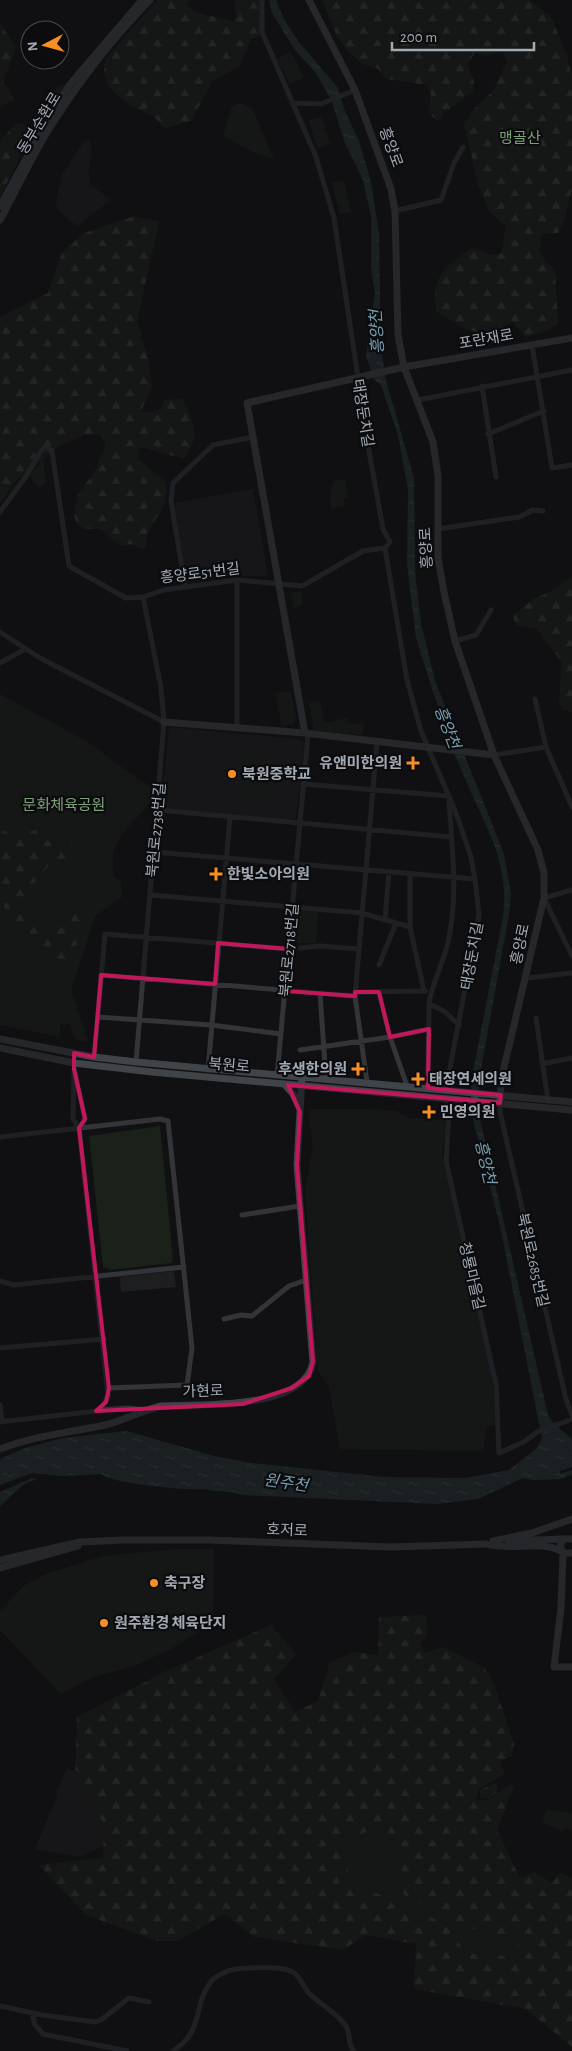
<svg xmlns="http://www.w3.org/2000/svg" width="572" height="2051" viewBox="0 0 572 2051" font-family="'Alegreya Sans','Noto Sans KR',sans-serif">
<defs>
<pattern id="forest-firs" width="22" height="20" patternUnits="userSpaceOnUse" patternTransform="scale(1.25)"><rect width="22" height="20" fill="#192119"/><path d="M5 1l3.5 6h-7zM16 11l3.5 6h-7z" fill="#373f38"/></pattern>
<pattern id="cemetery-stones" width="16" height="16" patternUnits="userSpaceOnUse" patternTransform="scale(1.25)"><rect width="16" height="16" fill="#192119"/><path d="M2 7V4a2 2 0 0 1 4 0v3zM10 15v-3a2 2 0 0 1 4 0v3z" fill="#373f38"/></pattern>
<pattern id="water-ripples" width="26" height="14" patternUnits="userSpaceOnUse" patternTransform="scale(1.25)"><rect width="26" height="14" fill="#273237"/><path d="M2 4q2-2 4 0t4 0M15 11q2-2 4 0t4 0" fill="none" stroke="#434d52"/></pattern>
</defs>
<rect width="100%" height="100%" fill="#111113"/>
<path fill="#1d1e20" d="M88,139l4,7 -3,26 1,12 20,16 -32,26 -10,-7 -11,-11 -1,-6 7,-29 20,-30z
M253,489l15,87h-46l-35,7 -13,-80z
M169,727l128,12 7,4 -8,75 -4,2 -125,-11 -6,-3z
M174,1271l2,16 -55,5 -1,-15z
M67,1768l30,12 13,-3 -5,68 -26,12 -44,-8 22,-52v-8z"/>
<path fill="#192119" d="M291,52l13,25 -14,7 -13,-25z
M241,103l11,5 22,51 -19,-6 -32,-17 9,-30z
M322,117l8,27 -13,4 -8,-28z
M344,180l7,32 -11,2 -8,-31z
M43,459l3,22 -3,5 -5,1 -8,-12z
M345,479l3,18 -5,2 2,7 -13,3 -2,-10 3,-18z
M301,591l2,14 -9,3 -3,-15z
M291,691l5,29 -3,4 -11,2 -7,-33z
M0,694l89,49 67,49 -10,16 -23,24 -10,20v24l8,6 1,15 -27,19 -24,74 17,51 -12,-1 -6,-16 -10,1v12l-60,-12z
M320,701l5,22 22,-5 1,6 16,-1 -1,12 -49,-5 -5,-27z
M241,755l38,4 -4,44 -38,-4z
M296,910l22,2 -2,31h-23z
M308,1109h61l27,2 14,7 36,2 -4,34 50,219 3,52 -8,1 -4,25 -143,-2 -11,-63 -11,-15 -13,-182 8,-41z
M160,1126l13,134 -1,3 -61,7 -8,-3 -14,-131z
M175,1549h39l-1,68 -9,11 -33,21 -37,17 -44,12 -29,16 -61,-64v-19l24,-25 19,-11 60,-19z
M547,1810l25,3v19l-6,-4 -3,4 -21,-10z
M385,1824l20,55 69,50 45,9 -2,19 -51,-4 -20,-29 -92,-41 -17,-38z"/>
<path fill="url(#forest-firs)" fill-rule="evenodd" d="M157,0h32l-2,5c14,13 30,10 47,17l2,-6 -1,-16h24l1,37 -9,1 -11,27 -28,17 -21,39 -25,7c-6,-3 -6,-6 -11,-10 -4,-4 -12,-6 -18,-9 -19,-11 -39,-26 -31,-51z
M322,0h208l21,17 15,35 6,25v112l-7,28 -7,16 -16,1c-6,21 -1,22 13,36l3,53 -11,8 -22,6 -13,-16 -18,15 -26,-6 -31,-18c-8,-35 10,-47 37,-65l16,8 11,-1 5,-27 -17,-16 -11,-27 -14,-60 10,-15 19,-18 14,-29 -4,-11 -16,5 -12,-3 -8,11 7,18 -1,9 -29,22 -6,8 -10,-8 3,-19 -4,-9 -40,-6 -9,-10 -15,-5 -15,-12 -12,-18z
M0,24l16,23 -13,35 12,17 -15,7z
M66,83l-34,52 -32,61v-55l16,-18 8,1 5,7c7,-18 18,-40 37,-48z
M134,216l25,6 -22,99 11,38 4,28 -11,24 6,2 14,-4 3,-9 19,-1c11,26 18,35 1,60l-44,-12 -2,12 29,24 -2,22 -18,28 -1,14 -5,2 -9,-5 -12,2 -19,-17h-16l-8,-5 -3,-9 4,-21 17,-23 11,-27 -6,-9 -13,-1 -28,12 -46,37 -13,21v-187l48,-24 14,-40 20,-19z
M572,576v136l-9,-2 -4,-8 3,-40 -26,-34 -20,-2 -3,-10 20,-17 18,-8z
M0,826l9,9 27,-5 32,11 17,16 -36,8 -15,18 -12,22 26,27 27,-22 6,4 -5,35 -11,23 -17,-12 -48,-58z
M426,1615l2,19 -8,9 5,10 18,-6 41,21 8,10 22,66 -2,12 -11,5v6l4,7 -26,15 -4,11h13l22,-16 4,2 -17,44 23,48 14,-6 18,11 8,-10 12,5v169l-46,-38 -112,-20 2,-45 -51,-9 -22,15 -89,-13 -29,-23 -48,27h-20l-71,-26 -47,-50 64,-7 1,-34 -29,-44 2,-63 87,-45 107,-47 25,29 -22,25 21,33 23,-11 12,-39 25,-10 23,3 1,-38zM385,1824l20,55 -2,15 44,25 27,10 44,9 -1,19 -51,-4 -20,-29 -92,-41 -17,-38z"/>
<path fill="url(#cemetery-stones)" d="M496,1783l2,6 -2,4 -8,6 -8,-1v-8z"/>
<path fill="url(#water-ripples)" d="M269,0h7l8,19 14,22 40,47 6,21 15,32 12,41 8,52 2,116 6,34 27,94 1,93 6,53 14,57 69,173 7,41 -2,19 -30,166 -1,30 70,305 6,9 18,15v28l-12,4v3l12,-4v4l-11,5 -27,1 -11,-2 -45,21 -41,5 -194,-9c-13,-5 -24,-2 -37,-6 -17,2 -92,-5 -105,-15l-38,2 -31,-3 -32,12v-26l25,-11 38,-10 64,-7 87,25 37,7 133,14 81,1 44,-8 27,-21 6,-10 -41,-209 -30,-119v-28l32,-167c6,-51 -13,-81 -33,-126 -7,-15 -12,-31 -21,-46l-1,-14 -13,-32 -19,-60 -9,-74 1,-74 -10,-55 -17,-50 -7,-5 -8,-24 9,-62 -4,-27v-50l-8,-37 -18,-37 -13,-41 -16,-29 -21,-23 -23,-37z
M32,1478l5,1 -13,5 -24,22v-14z"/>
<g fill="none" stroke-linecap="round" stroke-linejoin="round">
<path stroke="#323438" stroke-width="5" d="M262,0v32l54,125 18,61 35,233 14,78 7,13 -5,6
M292,103l29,1 34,-14
M395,211l46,-11 13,-37 9,-16
M532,345l20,123 20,-3
M482,386l14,91
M418,400l154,-30
M488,434l56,-23
M0,512l27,-37 14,-24 5,-4 6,4 17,115 57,32 17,-1 21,-7 73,-10 65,6 61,-35 22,-3
M438,529l81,-12 14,-7 10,1
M385,548l22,132 14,51 35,82 15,44 4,22 4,36 -33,174
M185,586l-14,-85 2,-18 40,-38 40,-8
M0,632l40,26 124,64
M455,641l21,-6 15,-25
M0,663l25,-14
M535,699l11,48
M237,728v-148
M494,755l52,-8 26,60
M303,784l146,12
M158,810l293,27
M154,852l321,27
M410,874v53l14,64
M572,890l-28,8 28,58
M151,895l211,18 48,14
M385,920l4,-48
M379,965l17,-42
M101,975l254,21
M527,978l45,-5
M355,992l71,-1
M379,992l11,45 17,49
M320,993l6,86
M429,1004l15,7 15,14
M98,1017l113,8 70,9
M536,1018l12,83
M300,1050l90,-13 39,-8
M94,1057l11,-123 184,15 31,-3 38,3
M136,1062l28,-340 -3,-34 -18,-91
M542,1064l30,-6
M74,1069l11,50 -6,9 -6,-9z
M208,1070l22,-253
M277,1076l31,-342
M367,1082l-12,-86 22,-254
M428,1088l1,-84c3,-21 13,-38 18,-58 12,-47 5,-97 2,-145
M446,1099l3,15 -3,47 50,223 3,69 25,-11 13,-10 35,-13
M500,1103v9l66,287 6,17
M0,1137l160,-18 8,2 24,227 -5,37 -78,3
M242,1215l58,-9
M0,1281l14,4 170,-18
M224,1319l17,-4 11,1 37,-30 17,-6
M0,1348l104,-9
M0,1405l2,16
M99,1410l30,-2 16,2
M0,1422l96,-11 6,-4 6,-12 -29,-267
M0,2006l42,9 53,7 6,-2 28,-22 20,4
M32,2013l3,12 8,9 84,17
M173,2051c32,-21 19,-43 37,-68 8,-11 25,-15 38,-15 13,0 33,-2 45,4 8,5 10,15 16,21 11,12 28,19 37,33 5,8 1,18 8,25"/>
<path stroke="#404348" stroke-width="7" d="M309,0l46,90 36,99 4,22 3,124 6,32 29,75 5,34v82l6,34 11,49 39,114 44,95 6,23v25l-43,182 -1,23
M0,206l53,-96 18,-27 71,-83
M0,220c17,-31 32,-64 51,-94 29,-46 61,-87 99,-126
M164,722l141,11 189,22
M305,733l-58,-330 157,-36 168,-29
M0,1039l94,18 42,5 436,40
M0,1048l74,15 78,9 420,38
M284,1084l9,10 6,13
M0,1449c39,-15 71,-16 109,-25 18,-5 34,-14 52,-18 37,-2 144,5 152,-44l-16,-197 5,-88
M572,1539h-9l-3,7 3,7h9
M493,1541l39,-8 40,-14
M509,1541l54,-2
M563,1553l-2,55 -7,59h18
M0,1560l80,-18 44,-2h85l181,7 96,-3c25,7 52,-4 75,7
M0,1568l78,-22"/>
</g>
<path d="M0 0H572V2051H0ZM218,943l71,6 -3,42 69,5v-4h24l11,45 39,-8 -1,59 73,7 -1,8 -212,-18 12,27 -3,53 16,197 -4,14 -17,12 -49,16 -147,7 10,-9 3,-14 -30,-260 6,-9 -11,-50v-16l20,4 7,-82 114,9z" fill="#111113" fill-opacity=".55" fill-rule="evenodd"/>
<path fill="none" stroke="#c2185b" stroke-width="4" stroke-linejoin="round" d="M218,943l71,6 -3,42 69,5v-4h24l11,45 39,-8 -1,59 73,7 -1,8 -212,-18 12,27 -3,53 16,197 -4,14 -17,12 -49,16 -147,7 10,-9 3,-14 -30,-260 6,-9 -11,-50v-16l20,4 7,-82 114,9z"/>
<g fill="#f88f24" stroke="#0c0c0e" stroke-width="2">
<path d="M410.5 755.5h5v5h5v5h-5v5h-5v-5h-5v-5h5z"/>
<circle cx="232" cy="774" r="5"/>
<path d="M213.5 866.5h5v5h5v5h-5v5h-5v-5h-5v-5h5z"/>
<path d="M355.5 1061.5h5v5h5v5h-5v5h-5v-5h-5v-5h5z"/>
<path d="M415.5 1071.5h5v5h5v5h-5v5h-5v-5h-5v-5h5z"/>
<path d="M426.5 1104.5h5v5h5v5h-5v5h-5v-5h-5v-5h5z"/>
<circle cx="154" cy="1583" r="5"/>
<circle cx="104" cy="1623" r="5"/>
</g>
<g text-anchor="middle" stroke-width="4.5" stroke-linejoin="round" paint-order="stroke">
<g font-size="15" fill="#a2aab4" stroke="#0c0c0e">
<text transform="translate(39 123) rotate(-59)" y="5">동부순환로</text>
<text transform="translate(391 147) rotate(70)" y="5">흥양로</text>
<text transform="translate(486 339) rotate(-10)" y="5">포란재로</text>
<text transform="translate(363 413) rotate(81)" y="5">태장둔치길</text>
<text transform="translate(426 548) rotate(-93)" y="5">흥양로</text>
<text transform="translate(200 573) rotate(-7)" y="5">흥양로51번길</text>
<text transform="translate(156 830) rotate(-85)" y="5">북원로2738번길</text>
<text transform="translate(520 944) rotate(-78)" y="5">흥양로</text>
<text transform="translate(289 950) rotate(-85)" y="5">북원로2718번길</text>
<text transform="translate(472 956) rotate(-80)" y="5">태장둔치길</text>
<text transform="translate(229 1065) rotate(5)" y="5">북원로</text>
<text transform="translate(533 1260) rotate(77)" y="5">북원로2685번길</text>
<text transform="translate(472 1276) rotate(77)" y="5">청룡마을길</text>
<text transform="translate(203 1391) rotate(-2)" y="5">가현로</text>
<text transform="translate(287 1530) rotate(2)" y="5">호저로</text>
</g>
<g font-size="15" fill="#7ca078" stroke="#0c0c0e">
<text x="520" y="143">맹골산</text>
<text x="64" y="810">문화체육공원</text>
</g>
<g font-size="15" font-weight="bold" fill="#a2aab4" stroke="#0c0c0e" text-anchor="start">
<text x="402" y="768" text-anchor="end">유앤미한의원</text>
<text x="242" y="779">북원중학교</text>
<text x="227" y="879">한빛소아의원</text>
<text x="347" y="1074" text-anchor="end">후생한의원</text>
<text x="429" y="1084">태장연세의원</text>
<text x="440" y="1117">민영의원</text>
<text x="164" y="1588">축구장</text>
<text x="114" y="1628">원주환경 체육단지</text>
</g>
<g font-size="16" font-style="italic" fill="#779fb1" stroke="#0c0c0e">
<text transform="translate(376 332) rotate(-93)" y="6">흥양천</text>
<text transform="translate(448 727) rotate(69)" y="6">흥양천</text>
<text transform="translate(486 1162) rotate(77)" y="6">흥양천</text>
<text transform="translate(286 1482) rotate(8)" y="6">원주천</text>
</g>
</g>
<g transform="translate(45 45) rotate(264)"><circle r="24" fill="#0c0c0e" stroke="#484b50"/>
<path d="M0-4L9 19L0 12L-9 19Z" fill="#f88f24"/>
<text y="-8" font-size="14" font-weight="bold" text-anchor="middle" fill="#a2aab4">N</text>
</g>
<path d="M392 42v8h142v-8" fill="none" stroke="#a2aab4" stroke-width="2.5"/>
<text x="400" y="42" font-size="15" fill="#a2aab4" stroke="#0c0c0e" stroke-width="4" paint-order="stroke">200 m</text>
</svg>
